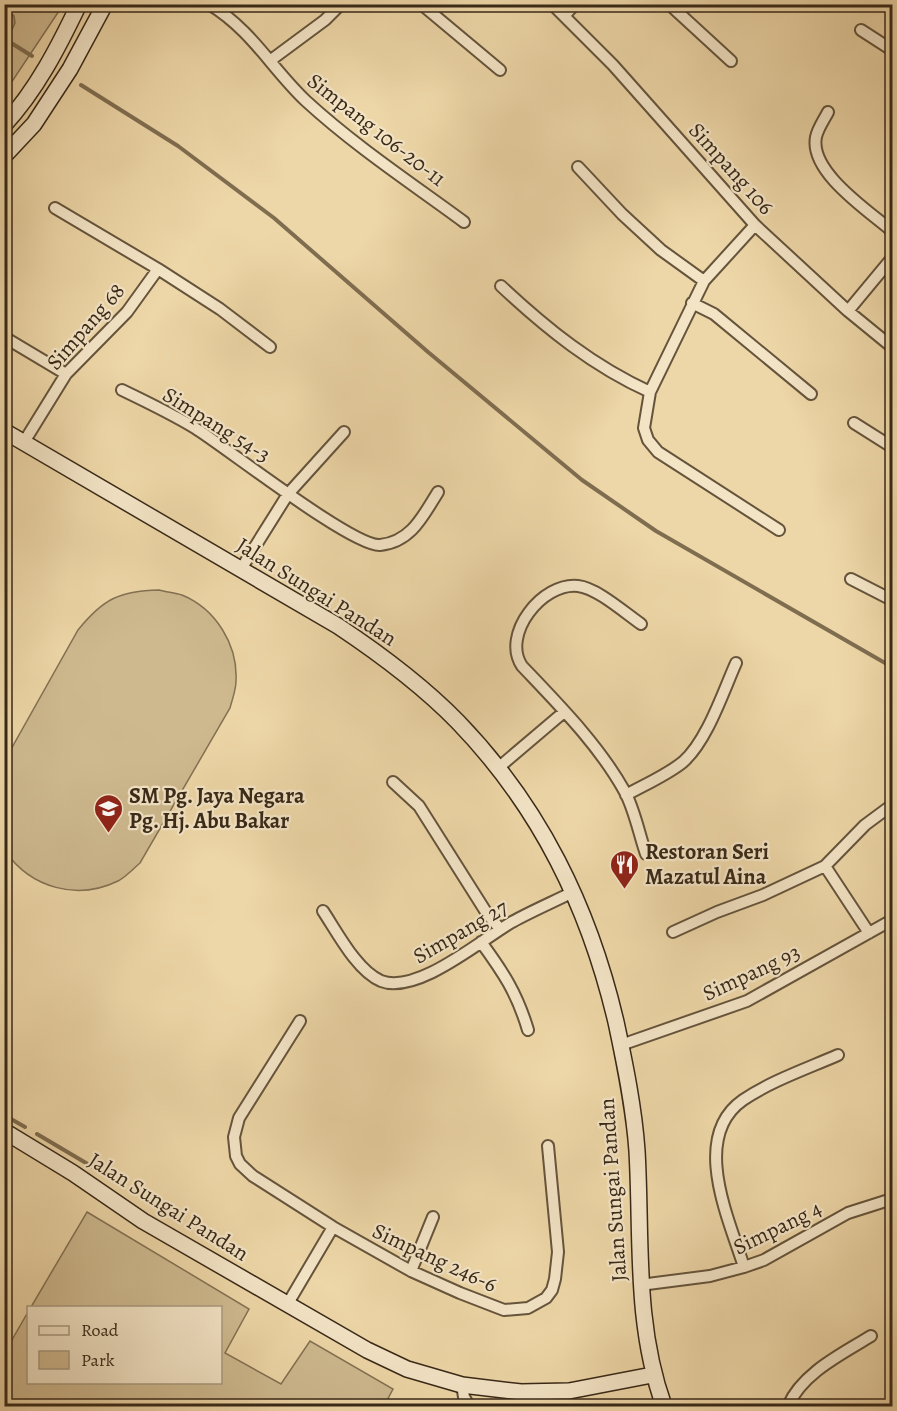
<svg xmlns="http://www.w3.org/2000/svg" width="897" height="1411" viewBox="0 0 897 1411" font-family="Alegreya,serif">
<rect width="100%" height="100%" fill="#edd6a7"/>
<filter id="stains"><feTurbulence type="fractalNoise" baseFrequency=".00333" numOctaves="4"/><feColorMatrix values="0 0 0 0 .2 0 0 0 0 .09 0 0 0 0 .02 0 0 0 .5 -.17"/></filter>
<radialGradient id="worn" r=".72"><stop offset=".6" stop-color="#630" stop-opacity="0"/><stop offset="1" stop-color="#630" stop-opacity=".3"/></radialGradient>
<path fill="#ceb98f" stroke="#837154" stroke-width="1.5" d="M5,5h58l-58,87z
M159,590c8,2 16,3 23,5 34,14 56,50 54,86 0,9 -4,19 -6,27l-90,155c-7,6 -14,14 -22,18 -41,20 -87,7 -113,-30v-91l73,-130c25,-31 41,-39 81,-40z
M87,1212l162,97 -24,44 56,31 29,-43 83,48 -9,17h-379v-54l23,-40v70h192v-74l-189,-1z"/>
<path fill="#af9b76" stroke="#7f6d50" stroke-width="1.5" d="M4,7l10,9 1,7 -10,22z"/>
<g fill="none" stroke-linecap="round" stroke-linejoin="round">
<path stroke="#7f6d50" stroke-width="4" d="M8,41l24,15
M81,85l97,61 96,72 154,134 154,128 74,51 236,136
M4,1115l21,12
M37,1134l71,42"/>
<defs>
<path id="street" d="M209,4c44,27 62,64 97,97 49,45 105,82 158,121
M421,4l79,66
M552,4l61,61 142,160 93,86 44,36
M669,4l62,57
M564,16l11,-12
M861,30l31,20
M271,60l54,-40 16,-16
M828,112c-4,8 -10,16 -12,25 -7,35 53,74 76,94
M578,167l44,47 39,36 43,31
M55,208l103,61 62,40 50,38
M755,225l-51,56 -54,111 -6,36 4,12 10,12 121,78
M501,286c46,43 92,80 149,106
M692,303l22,11 97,80
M848,311l44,-53
M4,337l62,37
M122,390c25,12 50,24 73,38 32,20 158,119 185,117 31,-3 43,-29 58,-53
M854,423l38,24
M24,442l42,-68 61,-62 31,-43
M241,569l47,-75 56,-62
M851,579l41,21
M641,624c-16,-11 -44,-36 -63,-38 -36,-4 -77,49 -56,80 37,39 77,79 103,126 10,19 14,42 21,62
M498,768l66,-56
M393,782l26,24 67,106 14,17
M626,795c18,-10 41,-20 57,-33 24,-21 40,-70 53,-99
M825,866l44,67
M323,911c14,21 34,60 58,70 36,14 100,-41 131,-59 20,-11 41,-20 61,-30
M673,932l44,-20 46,-17 62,-29 40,-41 27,-20
M481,942c22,30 36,51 47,88
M300,1021l-61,97 -5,19 2,19 4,8 13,12 80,51 78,44 49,22 44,17 24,-2 18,-10 6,-8 3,-11 3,-27 -10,-106
M621,1045l126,-44 145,-81
M744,1267c-15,-48 -54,-130 -1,-167 28,-19 63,-31 95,-45
M411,1271l22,-54
M640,1285l70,-9 34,-9 20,-7 84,-47 44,-14
M287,1305l46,-78
M462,1385l2,12 5,9
M788,1406c14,-33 54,-52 83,-70"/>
<path id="secondary" d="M4,125c32,-34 55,-79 75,-121
M4,156l30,-32 36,-55 35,-65
M4,431l334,195c42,28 84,59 120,96 82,85 131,185 158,300 9,42 18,86 21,129 5,87 -3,172 27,255
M4,1131l69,42 70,48 224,129 40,19 55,16 59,7 48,-1 83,-16"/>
</defs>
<use href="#street" stroke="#65543c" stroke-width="14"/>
<use href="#secondary" stroke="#382918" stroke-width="18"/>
<use href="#street" stroke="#f3e4c6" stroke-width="10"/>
<use href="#secondary" stroke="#f3e4c6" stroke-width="15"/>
</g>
<defs>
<symbol id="school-pin" viewBox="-11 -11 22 30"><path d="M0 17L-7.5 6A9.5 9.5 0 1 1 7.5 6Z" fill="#8f2418" stroke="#f3e4c6"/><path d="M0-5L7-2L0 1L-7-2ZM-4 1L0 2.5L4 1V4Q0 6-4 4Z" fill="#fff"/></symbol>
<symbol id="restaurant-pin" viewBox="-11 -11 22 30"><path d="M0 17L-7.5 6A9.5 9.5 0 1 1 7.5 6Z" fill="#8f2418" stroke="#f3e4c6"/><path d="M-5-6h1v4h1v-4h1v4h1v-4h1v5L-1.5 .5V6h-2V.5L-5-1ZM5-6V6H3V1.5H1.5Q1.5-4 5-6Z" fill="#fff"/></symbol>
</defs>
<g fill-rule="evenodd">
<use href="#school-pin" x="92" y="792" width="33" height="45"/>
<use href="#restaurant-pin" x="608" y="848" width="33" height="45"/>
</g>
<g text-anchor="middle" stroke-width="4.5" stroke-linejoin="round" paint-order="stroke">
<g font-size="22" fill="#382918" stroke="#f3e4c6">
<text transform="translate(377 129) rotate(38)" y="8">Simpang 106-20-11</text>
<text transform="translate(732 168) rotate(48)" y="8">Simpang 106</text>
<text transform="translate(85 326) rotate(-49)" y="8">Simpang 68</text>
<text transform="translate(217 424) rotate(32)" y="8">Simpang 54-3</text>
<text transform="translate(317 591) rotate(32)" y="8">Jalan Sungai Pandan</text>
<text transform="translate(460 931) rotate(-30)" y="8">Simpang 27</text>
<text transform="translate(751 972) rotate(-25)" y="8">Simpang 93</text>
<text transform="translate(612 1190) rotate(-94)" y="8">Jalan Sungai Pandan</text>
<text transform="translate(169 1206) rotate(32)" y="8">Jalan Sungai Pandan</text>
<text transform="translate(777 1227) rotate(-26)" y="8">Simpang 4</text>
<text transform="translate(435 1257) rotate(25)" y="8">Simpang 246-6</text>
</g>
<g font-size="22" font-weight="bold" fill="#382918" stroke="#f3e4c6" text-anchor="start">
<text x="129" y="803">SM Pg. Jaya Negara<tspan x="129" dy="25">Pg. Hj. Abu Bakar</tspan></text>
<text x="645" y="859">Restoran Seri<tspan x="645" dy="25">Mazatul Aina</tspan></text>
</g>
</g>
<rect width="897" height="1411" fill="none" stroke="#edd6a7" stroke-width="24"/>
<rect x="6" y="6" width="885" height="1399" fill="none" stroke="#382918" stroke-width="3"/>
<rect x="12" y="12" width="873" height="1387" fill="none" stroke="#382918" stroke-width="1.5"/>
<rect x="27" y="1306" width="195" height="78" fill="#f3e4c6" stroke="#a89980" stroke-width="1.5"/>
<rect x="39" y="1326" width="30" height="9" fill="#f3e4c6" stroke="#a89980" stroke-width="1.5"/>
<text x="81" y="1336" font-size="18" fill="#382918">Road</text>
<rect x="39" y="1351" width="30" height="18" fill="#ceb98f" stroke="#a89980" stroke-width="1.5"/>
<text x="81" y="1366" font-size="18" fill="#382918">Park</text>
<rect width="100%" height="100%" filter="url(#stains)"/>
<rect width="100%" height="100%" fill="url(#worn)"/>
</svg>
